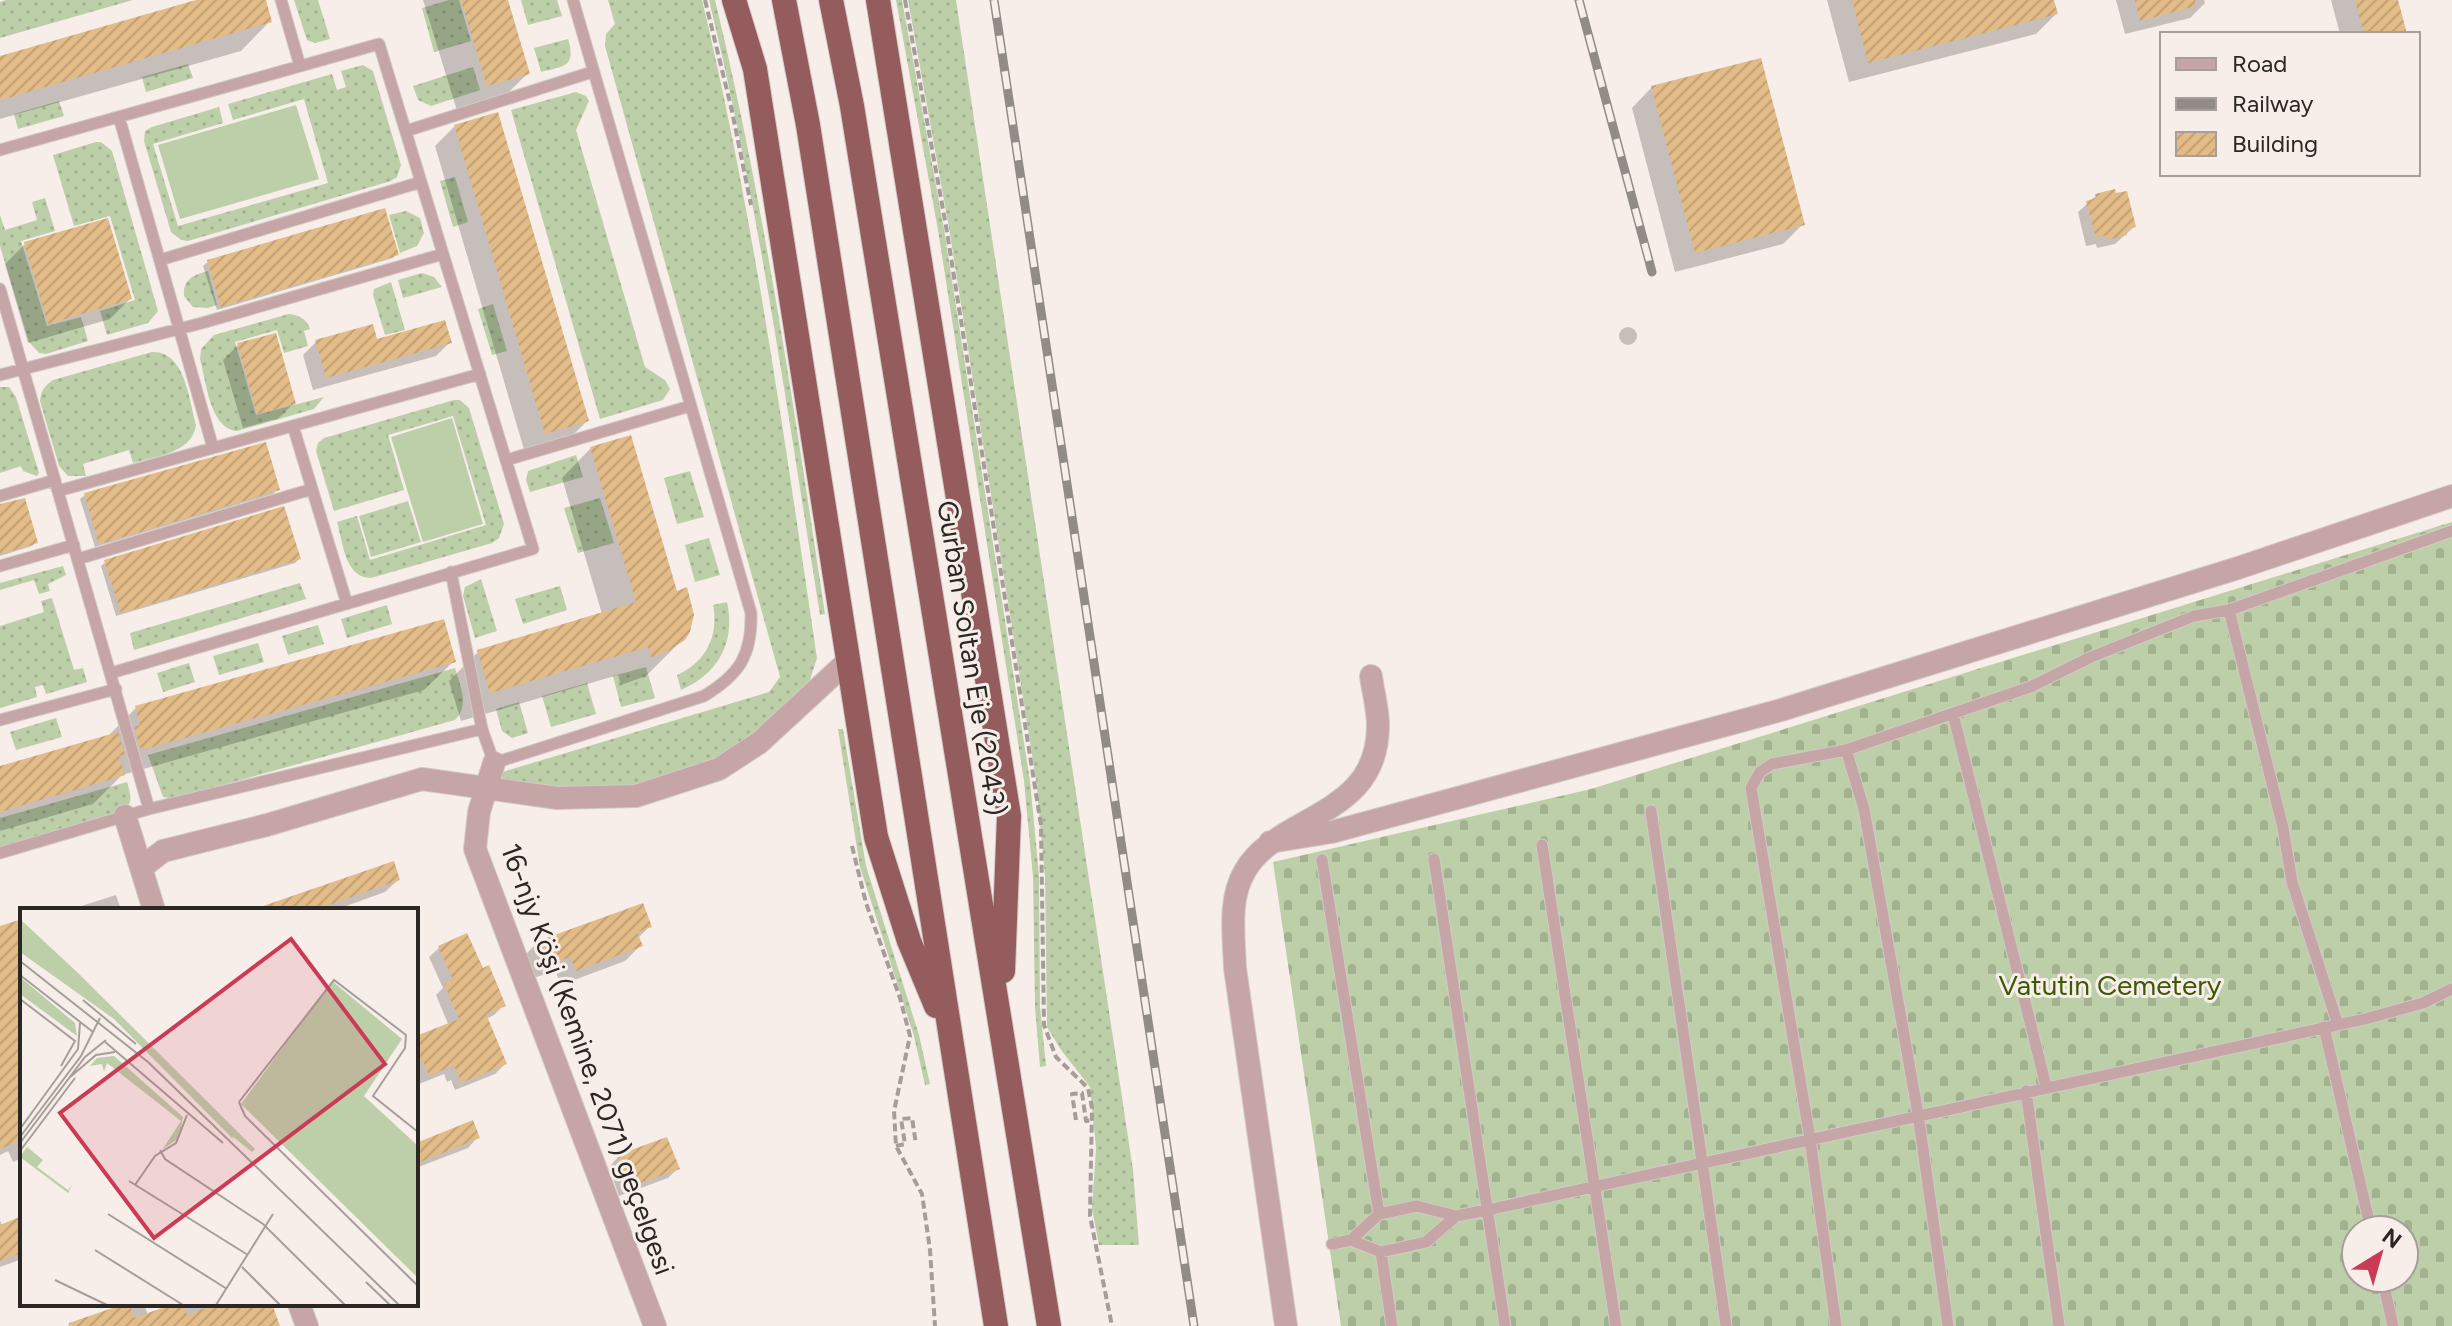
<svg xmlns="http://www.w3.org/2000/svg" width="2452" height="1326" viewBox="0 0 2452 1326" font-family="Figtree,sans-serif">
<defs>
<pattern id="grass-dots" width="8" height="8" patternUnits="userSpaceOnUse" patternTransform="scale(2)"><rect width="8" height="8" fill="#bccfa8"/><path d="M2 2h.1M6 6h.1" fill="none" stroke="#a2b290" stroke-width="1.8" stroke-linecap="round"/></pattern>
<pattern id="cemetery-stones" width="16" height="16" patternUnits="userSpaceOnUse" patternTransform="scale(2)"><rect width="16" height="16" fill="#bccfa8"/><path d="M2 7V4a2 2 0 0 1 4 0v3zM10 15v-3a2 2 0 0 1 4 0v3z" fill="#a2b290"/></pattern>
<pattern id="building-hatch" width="6" height="6" patternUnits="userSpaceOnUse" patternTransform="scale(2)"><rect width="6" height="6" fill="#e2bb87"/><path d="M-1 1l2-2M0 6l6-6M5 7l2-2" fill="none" stroke="#c2a174"/></pattern>
</defs>
<rect width="100%" height="100%" fill="#f7eee9"/>
<path fill="url(#grass-dots)" d="M6,0h127l-133,38v-36z
M294,0h24l12,39 -15,4 -8,-3z
M449,0h10l12,41 -37,11 -12,-44z
M521,0h36l5,16 -34,9z
M608,0h94c52,217 82,437 115,658l-11,34 -59,60 -135,40 -102,-7 -13,-8 2,-4 270,-81 11,-15 -175,-631 1,-12 9,-10z
M709,0h6c49,202 79,408 110,614l-5,1c-33,-206 -62,-413 -111,-615z
M896,0h6l42,229 86,552 9,95 1,131 6,59 -6,1 -5,-60 -2,-130 -9,-96 -86,-551z
M908,0h48l177,1170 6,75h-40l-7,-36 4,-61 -6,-61 -29,-37 -14,-23 -2,-151 -9,-96 -87,-552z
M568,39c8,28 -3,27 -27,33l-7,-24z
M188,64l5,14 -47,14 -4,-15z
M363,65l10,6 28,94 -4,12 -6,4 -203,60 -7,-1 -10,-8 -27,-91 1,-10 7,-4 67,-20 4,16 -70,21 25,82 150,-43 -24,-84 -71,21 -5,-16 104,-30 5,16 9,-3 -5,-16z
M473,67l7,23 -49,16 -13,-6 -5,-14z
M576,92l10,4 3,5 -13,29 69,237 20,13 5,9 -7,11 -63,19 -89,-309z
M59,101l5,15 -46,13 -4,-15z
M96,142h5l11,9 46,160 -10,12 -41,12 -7,-24 35,-11 -25,-84 -36,10 -21,-71z
M455,177l13,45 -15,5 -13,-46z
M45,198l10,33 -34,10 26,85 34,-9 7,24 -42,13 -7,-1 -10,-11 -29,-96v-31l5,15 32,-10 -5,-18z
M406,211l14,7 4,15 -7,13 -17,7 -11,-38z
M208,271l9,34 -10,3 -14,-1 -9,-11c-1,-17 9,-21 24,-25z
M422,273l12,4 8,10 -39,11 -5,-18z
M391,282l14,48 -20,5 -12,-40 1,-6z
M493,304l14,47 -15,4 -14,-46z
M289,314c9,1 18,5 21,15l-6,2 4,15 -24,7 -7,-23 -42,12 21,73 68,-18 -10,12 -77,22c-27,-2 -31,-50 -37,-72l1,-10 13,-14z
M152,352c33,-1 37,47 44,73 -4,28 -39,31 -63,38l-4,-13 -46,14 3,12h-18l-9,-10 -19,-65c1,-10 4,-15 13,-21z
M0,387h9l7,10 23,76 -2,3 -14,-5 -2,-5 -21,7z
M454,400h6l9,8 35,116 -5,14 -7,5 -121,35c-26,0 -28,-35 -34,-56l20,-6 13,44 116,-35 -33,-109 -65,19 16,55 -70,21 -18,-60 2,-8 6,-5z
M576,455l7,22 -53,15 -4,-12 2,-9z
M690,471l14,46 -27,7 -13,-46z
M600,498l14,45 -36,10 -14,-45z
M408,501l13,41 -50,15 -12,-41z
M709,538l11,37 -25,7 -10,-37z
M63,566l3,9 -18,9 2,7 -11,3 -5,-14 -34,10v-7z
M481,579l16,52 -22,7 -12,-42 2,-9z
M300,583l6,16 -172,51 -4,-17z
M560,586l7,24 -44,14 -8,-25z
M52,598l22,72 9,-2 4,14 -41,12 -3,-9 -8,2 2,10 -37,11v-82l44,-14 -3,-11z
M727,602c9,40 -9,72 -46,88l-4,-15c29,-13 42,-39 36,-70z
M387,605l5,19 -45,14 -6,-19z
M318,625l6,19 -36,11 -6,-19z
M258,643l6,19 -45,13 -6,-19z
M189,663l6,19 -32,10 -6,-19z
M646,667l9,31 -34,9 -8,-31z
M455,668c5,18 15,37 0,52l-282,79 -10,-2 -15,-42z
M587,683l9,31 -45,13 -9,-31z
M519,702l9,31 -16,5 -10,-7 -6,-22z
M56,718l6,19 -46,13 -6,-18z
M838,729h5l23,137 53,169 11,49 -5,1 -11,-49 -54,-169z
M127,782c4,13 7,22 -6,31l-121,35v-30z"/>
<path fill="url(#cemetery-stones)" fill-rule="evenodd" d="M2452,522v804h-1111l-68,-464 318,-73zM2356,1230h48v48h-48z"/>
<path fill="#bccfa8" d="M296,105l23,74 -139,40 -22,-74z
M452,418l31,106 -60,18 -32,-105z"/>
<path fill="#0003" d="M203,0h61l6,21 -29,30 -241,68v-61z
M423,0h83l22,73 -30,30 -40,11z
M1827,0h225l4,14 -20,20 -187,48z
M2116,0h88l1,3 -15,15 -65,16z
M2331,0h65l9,34h-65z
M1652,87l151,137 -20,20 -108,28 -43,-164z
M455,126l132,295 -20,20 -42,12 -90,-307z
M2096,196l38,31 -19,17 -18,4 -1,-4 -10,2 -8,-34z
M25,244l105,55 -20,20 -82,24 -23,-79z
M397,254l-4,4 -176,52 -14,-44 5,-4z
M1619 336a9 9 0 1 1 18 0a9 9 0 1 1-18 0Z
M316,342h59l74,1 -13,13 -123,34 -10,-35z
M238,345l56,58 -15,15 -36,10 -20,-68z
M591,448l85,198 -30,30 -25,9 -3,-10 -157,46 -12,-40 29,-29 124,-38 -40,-136z
M277,489l-4,5 -178,53 -15,-48 5,-4z
M0,507l36,35 -4,4 -32,10z
M299,559l-4,4 -179,53 -15,-50 5,-4z
M454,661l-30,29 -302,85 -29,29 -93,27v-63l107,-31 29,-29z
M392,864l6,16 -13,12 -50,18h-76z
M116,895l5,15h-48l2,-2z
M641,905l8,22 -12,12 3,7 -15,15 -64,24 -6,-15 -26,10 -8,-21 15,-15z
M22,921v237l-9,4 -5,-11 -8,4v-227z
M466,935l16,35 21,36 -9,9 -8,4 19,45 -10,10 -40,16 -4,-10 -4,2 -3,-8 -25,10 -3,-7v-38l33,-13 -13,-31 7,-7 -14,-31 10,-9z
M471,1123l6,15 -9,10 -52,20v-23z
M618,1157l59,12 -9,9 -49,18 -10,-29z
M22,1218v41l-22,8v-47l2,6z
M130,1304h14l4,11 28,-11h90l13,22h-212z"/>
<path fill="url(#building-hatch)" d="M196,0h70l6,22 -272,78v-44z
M461,0h47l22,74 -43,12z
M1852,0h202l4,14 -190,49z
M2135,0h60l1,6 -56,15z
M2355,0h43l9,34h-43z
M1761,58l44,167 -110,28 -44,-167z
M498,112l91,309 -44,13 -91,-309z
M2115,189l1,4 11,-2 9,36 -10,3 1,5 -20,5 -1,-5 -10,3 -10,-37 10,-3 -1,-4z
M385,208l14,47 -178,52 -14,-47z
M108,218l24,81 -84,25 -24,-82z
M445,320l7,23 -126,35 -11,-38 58,-16 4,15z
M276,333l20,71 -39,10 -20,-71z
M631,435l46,156 10,-4 7,28 -4,17 -5,8 -17,11 -17,6 -3,-10 -158,46 -13,-43 159,-48 -46,-155z
M266,442l14,48 -180,54 -2,-3 -14,-48z
M25,498l13,45 -38,11v-50z
M284,506l17,53 -180,54 -17,-53z
M444,619l12,43 -315,88 -7,-23 6,-2 -5,-19z
M118,732l7,23 -6,1 6,19 -125,37v-46z
M394,861l6,19 -85,30h-55v-3z
M643,903l9,24 -15,5 6,14 -67,25 -6,-14 -26,10 -9,-25z
M22,919v221l-22,9v-223z
M467,933l16,35 6,-3 17,41 -20,8 21,50 -46,19 -7,-18 -25,11 -6,-15 -7,3v-28l43,-17 -15,-35 9,-4 -15,-34z
M473,1120l7,18 -60,24 -4,-19z
M667,1137l13,32 -51,18 -12,-32z
M22,1216v37l-22,8v-36z
M124,1304h5l5,14 39,-14h10l4,11 30,-11h55l8,22h-211v-3z"/>
<g fill="none" stroke-linecap="round" stroke-linejoin="round">
<defs>
<path id="service" d="M281,0l19,66
M119,117l94,331
M406,131l186,-59
M0,150l379,-106 154,505 -422,124
M160,260l261,-78
M0,289l149,520
M0,375l202,-52 241,-69
M293,426l54,178
M506,460l184,-54
M58,491l422,-117
M0,496l55,-16
M78,559l234,-70
M0,566l74,-21
M451,572l31,157
M2229,610l54,218 9,54 46,143
M1953,714l93,372
M0,720l116,-31
M1846,750l18,59 54,305 30,212
M1651,811l75,515
M1542,845l74,481
M0,853l149,-44 333,-80 12,34 210,-67c36,-22 48,-41 47,-83l-178,-613
M1434,859l71,467
M1322,860l57,354
M2324,1027l47,203
M2026,1091l33,235
M1351,1240l30,12 45,-10 30,-26
M1332,1244l19,-4 28,-26 38,-8 39,10 31,-6 878,-191 58,-16 29,-14
M1381,1252l11,74
M2382,1278l11,48
M1836,1326l-26,-187 -59,-351 9,-16 12,-8 74,-14 184,-63 61,-30 103,-41 35,-6 223,-79"/>
<path id="minor" d="M494,763l-15,49 -4,37 180,477
M125,816l29,94
M1270,842l62,-10 449,-122 457,-142 214,-72
M141,868l22,-17 104,-26 155,-46 135,19 79,-2 83,-27 40,-26 89,-82
M299,1304l8,22
M1286,1326l-51,-358c-1,-32 -7,-69 10,-97 11,-20 31,-32 50,-43 46,-26 83,-44 83,-103 0,-16 -5,-33 -7,-49"/>
<path id="trunk" d="M734,0l21,69 121,768 33,104 27,65
M784,0l24,125 188,1201
M831,0l21,106 197,1220
M878,0l131,816 -6,155"/>
</defs>
<use href="#service" stroke="#d2cac6" stroke-width="13"/>
<use href="#minor" stroke="#d2cac6" stroke-width="24"/>
<use href="#trunk" stroke="#d2cac6" stroke-width="26"/>
<path stroke="#a49d99" stroke-width="4" stroke-dasharray="8 4" stroke-linecap="butt" d="M705,0l27,111 19,94
M905,0l41,226 95,599 3,200 12,32 32,31 4,20 -2,108 22,110
M852,846l14,57 34,95 10,38 -16,75 2,35 26,48 8,56 5,76
M1076,1120l-4,-26 10,-1 4,28 6,-1
M896,1146l9,-2 -4,-25 11,-1 4,26"/>
<use href="#service" stroke="#c5a5a5" stroke-width="11"/>
<use href="#minor" stroke="#c5a5a5" stroke-width="22"/>
<use href="#trunk" stroke="#945c5c" stroke-width="24"/>
<defs>
<path id="rail" d="M994,0l200,1326
M1579,0l73,272"/>
</defs>
<use href="#rail" stroke="#928c88" stroke-width="9"/>
<use href="#rail" stroke="#f7eee9" stroke-width="6" stroke-dasharray="18" stroke-linecap="butt"/>
</g>
<g text-anchor="middle" stroke-width="6" stroke-linejoin="round" paint-order="stroke">
<g font-size="28" fill="#2a2725" stroke="#f7eee9">
<text transform="translate(972 658) rotate(81)" y="10">Gurban Soltan Eje (2043)</text>
<text transform="translate(588 1059) rotate(70)" y="10">16-njy Köşi (Kemine, 2071) geçelgesi</text>
</g>
<g font-size="28" fill="#3c5a03" stroke="#f7eee9">
<text x="2110" y="995">Vatutin Cemetery</text>
</g>
</g>
<g transform="translate(20 908)">
<rect width="398" height="398" fill="#f7eee9"/>
<path d="M0,11l57,53 178,177 -3,3 -20,-16 1,3 -119,-120 -94,-67zM0,69l55,46 2,13 -57,-42zM94,148l69,61 -4,21 -17,12 19,-29 -74,-58 -3,9 -2,-8 -12,2 7,-8zM7,239l16,13 -6,7 31,23 5,-7 -5,10 -48,-36z" fill="#bccfa8"/>
<path d="M312,73l70,58 -38,57 54,50v132l-177,-174z" fill="#bccfa8"/>
<path fill="none" stroke="#a59e9b" stroke-width="2" d="M0,53l128,101 251,243M0,67l73,57M0,91l55,42 -14,25M63,92l53,44M84,133l119,102M49,170l27,-23 19,-3M219,194l95,-122 72,55 -1,13 -32,48 45,36M219,194l6,14 173,170M0,221l58,-80 2,-26M0,229l61,-81 19,-38M0,235l65,-86 21,-17M140,242l5,9 98,65 82,81M0,243l55,-73M109,273l119,74M115,277l20,-29 21,-13 11,-28M88,306l119,75M75,342l88,55M222,359l38,38M35,372l52,25M346,374l24,23M196,397l57,-91"/>
<path fill="#cb3b55" fill-opacity="0.15" stroke="#cb3b55" stroke-width="4" d="M271,31l94,125 -231,174 -94,-125z"/>
<rect width="398" height="398" fill="none" stroke="#2a2725" stroke-width="4"/>
</g>
<rect x="2160" y="32" width="260" height="144" fill="#f7eee9" stroke="#a59e9b" stroke-width="2"/>
<rect x="2176" y="58" width="40" height="12" fill="#c5a5a5" stroke="#a59e9b" stroke-width="2"/>
<text x="2232" y="72" font-size="24" fill="#2a2725">Road</text>
<rect x="2176" y="98" width="40" height="12" fill="#928c88" stroke="#a59e9b" stroke-width="2"/>
<text x="2232" y="112" font-size="24" fill="#2a2725">Railway</text>
<rect x="2176" y="132" width="40" height="24" fill="url(#building-hatch)" stroke="#a59e9b" stroke-width="2"/>
<text x="2232" y="152" font-size="24" fill="#2a2725">Building</text>
<g transform="translate(2380 1254) rotate(37)"><circle r="38" fill="#f7eee9" stroke="#a59e9b" stroke-width="2"/>
<path d="M0-6L14 30L0 20L-14 30Z" fill="#cb3b55"/>
<text y="-12" font-size="22" font-weight="bold" text-anchor="middle" fill="#2a2725">N</text>
</g>
</svg>
